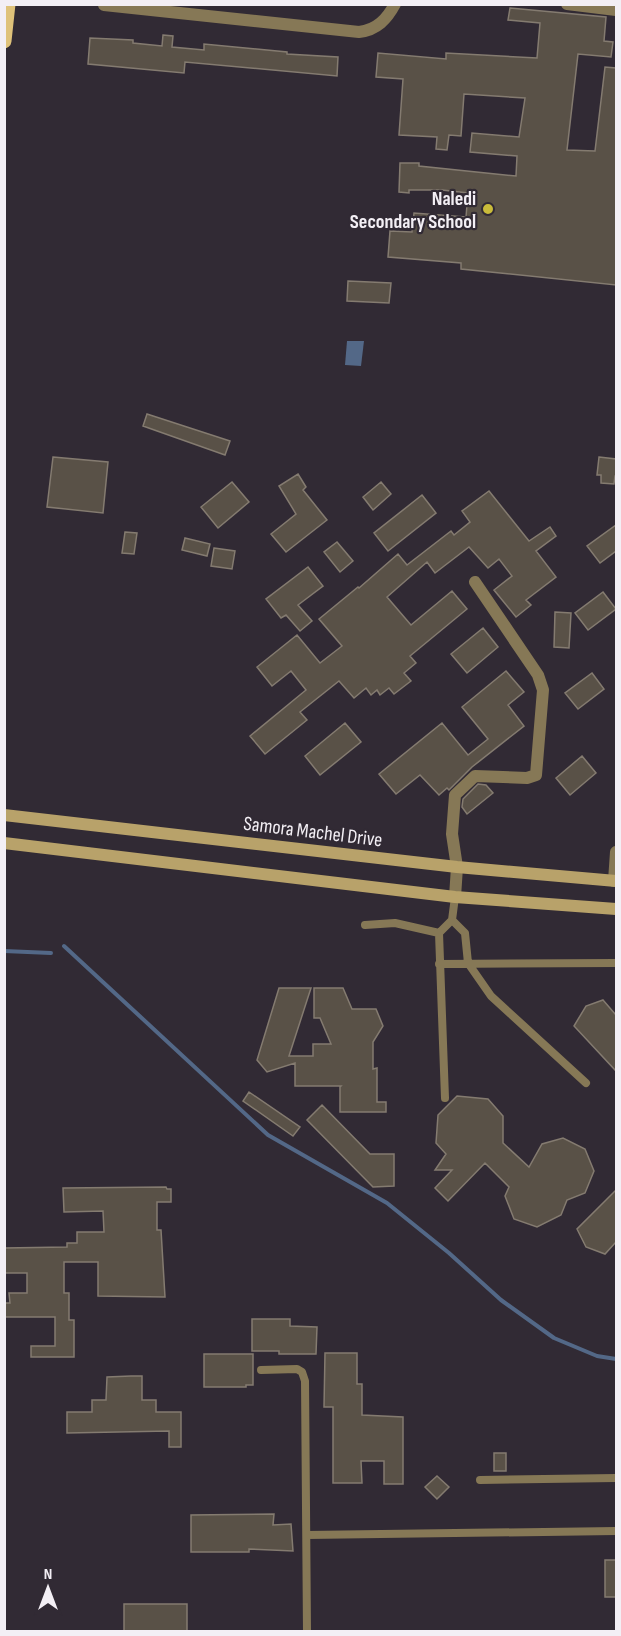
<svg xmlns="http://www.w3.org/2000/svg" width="621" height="1636" viewBox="0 0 621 1636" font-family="'Sofia Sans Condensed',sans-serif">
<rect width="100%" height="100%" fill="#312a34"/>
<path fill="#536887" d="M347,341h17l-3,25 -16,-1z"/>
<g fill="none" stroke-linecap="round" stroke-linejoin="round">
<path stroke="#536887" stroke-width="4" d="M64,946l204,189 119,68 62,50 52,47 53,38 43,18 19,3
M4,951l47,2"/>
</g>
<path fill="#595147" stroke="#847b70" stroke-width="1.5" d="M510,8l96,9 -2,24 9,1 -2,15 -33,-3 -11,96 28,1 10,-84 11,1v217l-155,-16v-6l-73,-6 2,-26 22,1 2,-19 52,4 2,-24 -26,-3h-33v3l-10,-1 1,-29h19v3l97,10 1,-20 -47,-4 2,-19 47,4 6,-39 -61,-4 -3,42 -12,-1 -2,15 -11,-1 1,-12 -38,-2 4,-56 -27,-2 2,-24 68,6v-6l91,5 3,-35 -32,-3z
M163,35l10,1 -1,11 32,3v-6l83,8v2l51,3 -1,19 -152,-14 -1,11 -96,-9 2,-26 43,2v3l29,3z
M348,281l43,2 -2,20 -42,-2z
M147,414l83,27 -5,14 -82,-29z
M53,457l55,5 -5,51 -56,-6z
M599,457l17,2v17h-1l-1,8 -13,-1v-8h-4z
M298,474l8,13 -3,3 24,30 -41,32 -15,-18 25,-20 -17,-28z
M232,482l17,20 -31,26 -17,-21z
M381,482l10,12 -18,16 -10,-13z
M489,491l40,50 21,-14 6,9 -20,15 20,26 -30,23 5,5 -15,12 -22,-27 18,-14 -13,-17 -11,9 -19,-21 -34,26 -8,-11 -40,35 24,28 41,-34 15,18 -57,47 6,7 -12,10 7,8 -17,13 -5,-6 -9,7 -3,-5 -6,5 -5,-7 -12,10 -15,-17 -39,31 7,8 -42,34 -15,-18 56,-46 -15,-19 -19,15 -15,-19 40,-32 23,28 22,-17 -23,-27 39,-32 1,1 39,-34 9,11 44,-34 3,4 16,-13 -8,-11z
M422,495l14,18 -48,38 -14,-18z
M616,525v26l-16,12 -13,-17z
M125,532l12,1 -3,21 -12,-1z
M185,538l25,6 -3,12 -25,-6z
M337,542l16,19 -13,11 -16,-20z
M214,548l21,3 -3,18 -21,-3z
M308,567l15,19 -25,19 14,16 -12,10 -14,-16 -5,3 -15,-19z
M603,592l13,17 -28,21 -13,-17z
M555,612l16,1 -2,35 -15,-1z
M483,628l15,19 -31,26 -16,-19z
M506,671l18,21 -16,13 16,21 -52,41 -23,23 -2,-2 -8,7 -19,-20 -24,19 -17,-20 63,-51 26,32 20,-16 -26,-32z
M592,673l12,16 -26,20 -13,-16z
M345,723l16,19 -41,33 -15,-19z
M582,756l14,17 -26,22 -14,-17z
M478,784l8,1 7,8 -26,21 -5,-7 1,-8z
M279,988h32l-22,68h24v-12h18l-11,-26h-6v-30h29l9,21h24l7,17 -10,16v27l4,-1v34h9v10h-46v-25l1,-1h-46v-23l-28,9 -10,-12z
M603,1000l13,15v56l-42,-45 12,-20z
M249,1092l51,35 -7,9 -50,-35z
M457,1096l31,3 15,17v27l26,24 13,-23 21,-6 22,11 9,22 -9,22 -18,7 -6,15 -24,12 -23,-8 -9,-23 4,-9 -24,-24 -37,38 -13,-13 17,-18h-17l11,-16 -10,-11 2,-28z
M322,1105l48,49h24v32l-21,1 -66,-67z
M166,1187l1,2h4v13h-14v28h4l4,67 -67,-1v-34h-34v31h5v27h5v37h-43v-11h24v-29h-51v-14h6l-1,-10h18v-20h-23v-25l63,-1v-4h10v-11h27l-1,-21 -39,1 -1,-24z
M616,1190v52l-11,12 -19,-7 -9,-18z
M252,1319h38v7l27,1 -1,27h-37v-3h-27z
M325,1353h32v31h5v31l41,2v67h-19v-23h-23l1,22h-29v-76h-9z
M204,1354h49v31h-7v2h-42z
M131,1376h11v24h14v12h25v35h-12v-16l-102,2v-21h25v-12h14l1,-23z
M494,1453h12v18h-12z
M437,1476l12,11 -12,12 -12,-12z
M274,1514l-1,11 18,-1 2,27 -44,-2v3h-58v-37z
M605,1560h11v37h-11z
M124,1604h63v28h-63z"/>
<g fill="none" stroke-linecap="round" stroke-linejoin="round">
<path stroke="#867856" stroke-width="8" d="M452,920l13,13 3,30 23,33 95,87
M365,925l30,-2 44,10
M439,964l177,-1
M445,1098l-6,-165 13,-13 3,-23
M261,1370l36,-1 5,3 3,9 2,251
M480,1480l136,-2
M307,1535l309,-4"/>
<path stroke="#867856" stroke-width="12" d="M567,4l49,6
M104,5l255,27c18,-2 28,-13 36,-28
M614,881l2,-29
M455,897l2,-30 -5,-33 3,-39 20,-19 52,2 9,-3 7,-85 -5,-15 -63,-93"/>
<path stroke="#b8a26a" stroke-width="12" d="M4,815l453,52 159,14
M4,843l451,54 161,12"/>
<path stroke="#dfc27a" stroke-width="15" d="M4,41l4,-37"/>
</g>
<circle fill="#c9bb3a" stroke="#312a34" stroke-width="2" cx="488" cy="209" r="6"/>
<g text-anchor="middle" stroke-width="4.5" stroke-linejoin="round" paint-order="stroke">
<g font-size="20" font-weight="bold" fill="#f3eff5" stroke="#312a34" text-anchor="end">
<text x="476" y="205">Naledi<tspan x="476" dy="23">Secondary School</tspan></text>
</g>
<g font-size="20" fill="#f3eff5" stroke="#312a34">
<text transform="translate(313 831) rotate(7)" y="7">Samora Machel Drive</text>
</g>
</g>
<rect width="621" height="1636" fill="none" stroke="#f3eff5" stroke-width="12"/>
<g transform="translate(48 1588)" stroke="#312a34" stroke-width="4.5" paint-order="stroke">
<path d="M0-4.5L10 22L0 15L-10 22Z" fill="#f3eff5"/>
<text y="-9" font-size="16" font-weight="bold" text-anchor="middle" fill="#f3eff5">N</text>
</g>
</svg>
